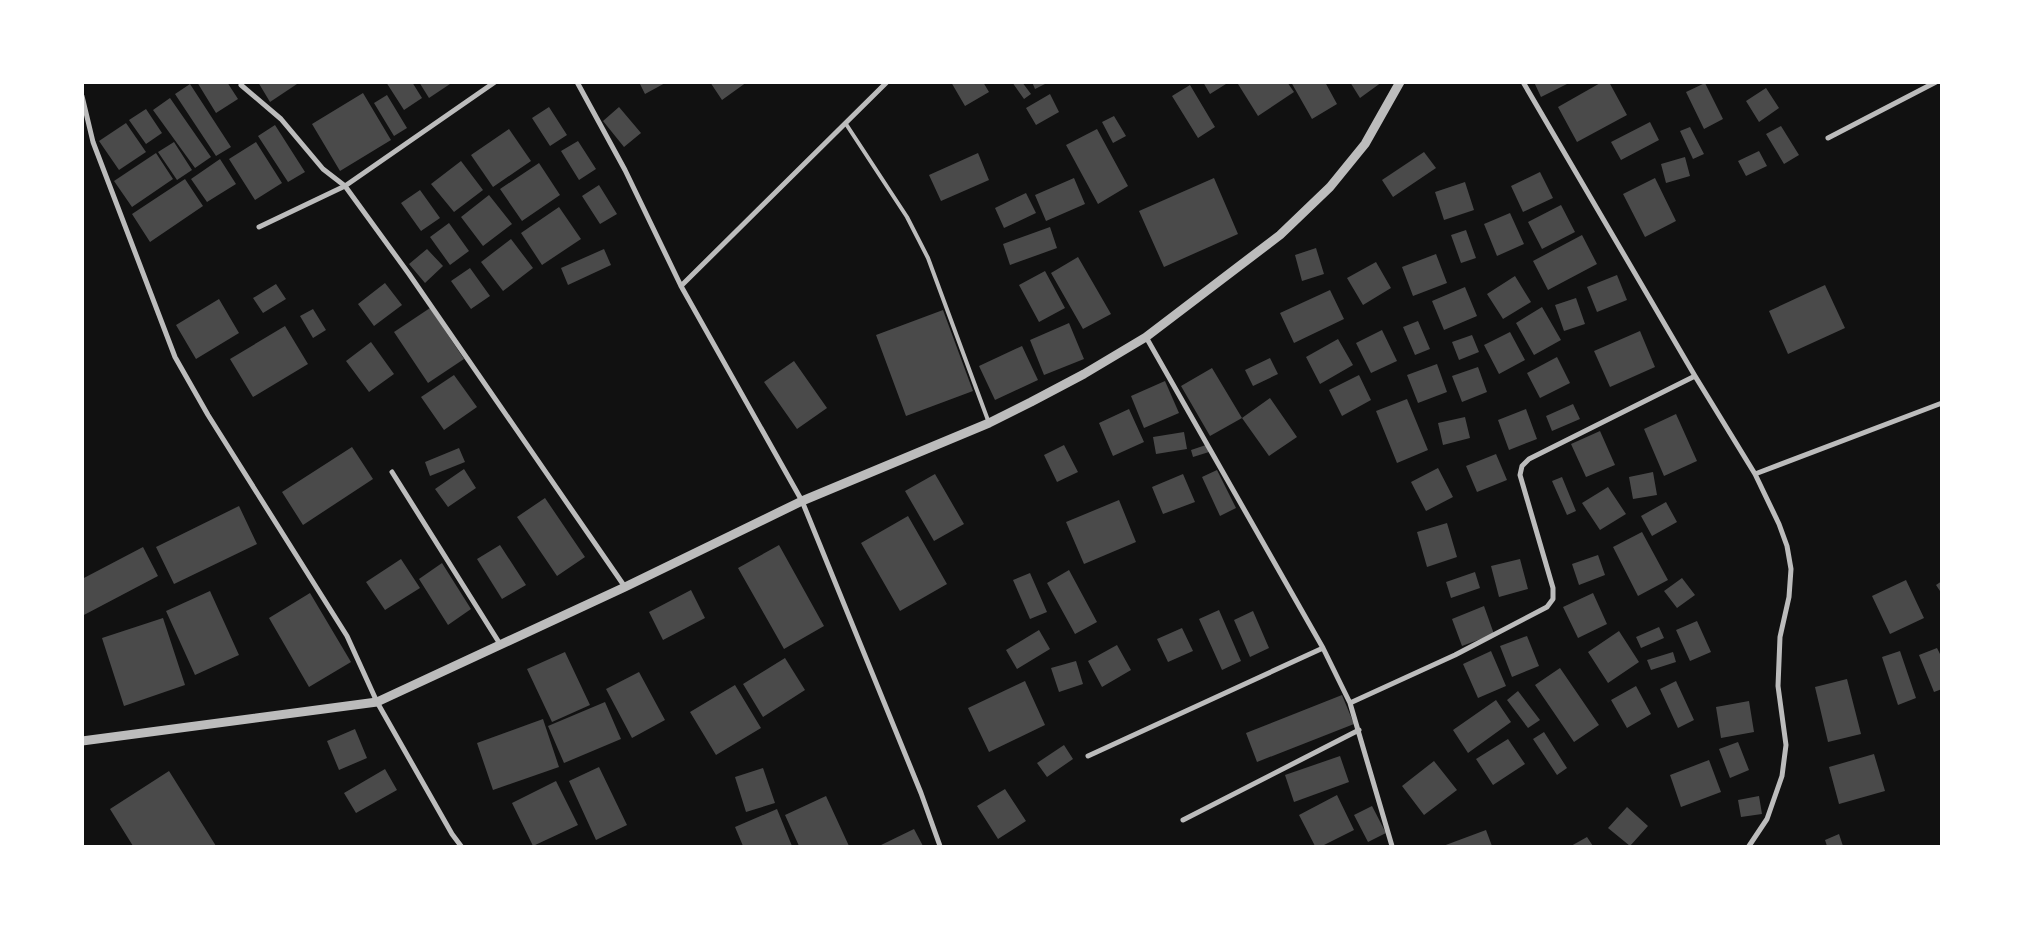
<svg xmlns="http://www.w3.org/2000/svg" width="2024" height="929" viewBox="0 0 2024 929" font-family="'DM Sans',sans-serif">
<rect width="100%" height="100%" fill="#111"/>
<path fill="#4a4a4a" d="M197,82h30l11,17 -22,14z
M258,82h42l-30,20z
M386,82h26l10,16 -18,12z
M419,82h34l-24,16z
M639,82h28l-22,12z
M710,82h37l-25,18z
M951,82h32l6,10 -24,14z
M1012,82h10l9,12 -7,5z
M1032,82h13v2l-10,5z
M1203,82h22l1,2 -16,10z
M1240,82h47l7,10 -36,24 -20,-32z
M1291,82h34l12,22 -25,15z
M1350,82h32l-22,16z
M1534,82h37l-30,15z
M1602,82h7l18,33 -50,27 -19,-35z
M1705,83l18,36 -19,10 -18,-37z
M190,84l41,63 -15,9 -41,-62z
M1190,85l25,42 -17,11 -26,-42z
M1766,88l13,20 -20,14 -13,-21z
M363,93l28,47 -51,31 -28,-47z
M1050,94l9,18 -23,13 -10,-17z
M387,95l20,33 -13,8 -20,-33z
M170,98l41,59 -16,11 -42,-58z
M549,107l18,28 -17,11 -18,-28z
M619,107l22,26 -17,14 -21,-26z
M146,109l16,24 -16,11 -17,-24z
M1114,116l12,20 -13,7 -11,-21z
M1650,122l9,18 -38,20 -10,-18z
M126,123l20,29 -27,18 -20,-29z
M275,125l30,47 -17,10 -30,-46z
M1781,126l18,29 -15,9 -18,-30z
M1690,127l14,27 -11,5 -13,-28z
M509,129l22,32 -38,26 -22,-32z
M1097,129l31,57 -30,18 -32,-59z
M578,141l18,28 -17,11 -18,-29z
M174,142l18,28 -15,10 -19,-28z
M256,142l26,41 -27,17 -26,-41z
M1759,151l8,15 -21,10 -8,-15z
M1424,152l12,16 -43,29 -11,-17z
M156,153l17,26 -41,28 -18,-26z
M978,153l11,27 -48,21 -12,-26z
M1685,157l5,19 -24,7 -5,-19z
M220,159l16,25 -29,18 -16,-23z
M461,161l22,29 -29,22 -23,-28z
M539,163l21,32 -38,26 -22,-32z
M1540,172l13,26 -30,14 -12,-26z
M1074,178l11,26 -39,17 -11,-26z
M1214,178l24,56 -74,33 -25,-56z
M1655,178l21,43 -31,16 -22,-43z
M185,179l18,27 -53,36 -18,-28z
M1465,182l9,28 -30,10 -9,-28z
M599,185l18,29 -17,10 -18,-28z
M420,190l20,28 -19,13 -20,-28z
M1026,193l10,20 -32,15 -9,-20z
M489,195l23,29 -29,22 -22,-29z
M1561,205l14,27 -33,17 -14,-27z
M559,207l22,32 -39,26 -21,-32z
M1510,213l14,31 -27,12 -13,-32z
M449,223l20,28 -19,14 -20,-28z
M1050,227l7,21 -47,17 -7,-21z
M1466,230l10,28 -15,5 -10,-28z
M1582,235l15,29 -49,26 -15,-29z
M511,239l22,29 -30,23 -22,-29z
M1316,248l8,26 -22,7 -7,-26z
M427,249l16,17 -18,17 -16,-19z
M604,249l7,16 -43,20 -7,-17z
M1436,254l11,29 -34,13 -11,-29z
M1078,257l33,57 -28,15 -32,-56z
M1376,262l15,26 -28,17 -16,-27z
M470,268l20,28 -19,13 -20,-28z
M1045,271l20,37 -26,14 -20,-37z
M1617,275l10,25 -30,12 -10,-25z
M1515,276l16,26 -28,17 -16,-25z
M385,283l17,22 -28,21 -16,-22z
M276,284l10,15 -23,14 -10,-15z
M1825,285l20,43 -57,26 -19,-43z
M1465,287l12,29 -33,14 -12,-29z
M1330,290l14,29 -50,24 -14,-30z
M1576,298l9,26 -21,7 -9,-26z
M219,299l20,34 -43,26 -20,-34z
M1542,307l19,33 -27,15 -18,-32z
M430,308l34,51 -36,24 -34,-51z
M313,309l13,21 -13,8 -13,-22z
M943,310l30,81 -67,25 -30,-81z
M1418,321l12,28 -15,6 -12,-28z
M1069,323l15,36 -40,16 -14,-35z
M285,326l23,38 -55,33 -23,-38z
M1382,330l15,31 -26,12 -15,-30z
M1640,331l15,36 -45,20 -16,-36z
M1510,332l15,28 -26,14 -15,-29z
M1472,335l7,17 -20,8 -7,-18z
M1338,339l15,26 -33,19 -14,-27z
M371,342l23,32 -25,18 -23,-31z
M1022,346l16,34 -43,20 -16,-34z
M1557,357l13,26 -30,15 -13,-25z
M1270,358l8,16 -25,12 -8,-16z
M794,361l33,47 -30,21 -33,-47z
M1437,364l10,28 -29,11 -11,-28z
M1478,367l9,25 -25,10 -10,-26z
M1212,368l30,50 28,-20 27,39 -28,19 -27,-38 -32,18 -29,-50z
M454,375l23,32 -33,23 -23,-33z
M1359,375l12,25 -29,16 -13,-26z
M1165,381l14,32 -35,15 -13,-32z
M1407,399l21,51 -31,13 -21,-52z
M1573,404l7,15 -28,12 -6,-15z
M1129,409l15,33 -31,14 -14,-33z
M1526,409l11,30 -28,11 -11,-30z
M1676,414l21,47 -33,15 -20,-47z
M1465,417l5,21 -27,7 -5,-22z
M1600,431l15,34 -29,12 -15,-33z
M1184,432l3,17 -31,5 -3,-17z
M1064,445l14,27 -21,10 -13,-27z
M1206,445l3,7 -16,5 -2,-7z
M352,447l21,32 -70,46 -21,-33z
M459,448l6,14 -35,14 -5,-14z
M1496,454l11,26 -30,12 -11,-26z
M1438,468l15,29 -27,14 -15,-29z
M464,469l12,19 -28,19 -13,-18z
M1217,470l19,38 -16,8 -18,-39z
M1653,472l4,23 -24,4 -4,-22z
M935,474l29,50 -30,17 -29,-50z
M1183,474l12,28 -32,12 -11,-27z
M1562,477l14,34 -9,4 -15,-34z
M1608,487l18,27 -26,16 -18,-27z
M545,498l40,59 -28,19 -40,-59z
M1119,500l17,42 -52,22 -18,-42z
M1666,502l11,20 -25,14 -11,-20z
M239,506l18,38 -83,40 -18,-37z
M908,516l39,68 -47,27 -39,-68z
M1447,523l10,34 -30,10 -10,-35z
M1642,532l26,48 -30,16 -25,-49z
M500,545l26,40 -24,14 -25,-40z
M779,545l45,81 -40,23 -46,-81z
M143,547l15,29 -76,40v-37z
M1598,555l7,20 -26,10 -7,-21z
M401,559l19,29 -35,22 -19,-28z
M1520,559l8,30 -29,8 -8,-31z
M442,563l29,46 -23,16 -29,-46z
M1069,570l28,52 -22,12 -28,-51z
M1475,572l5,16 -29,10 -5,-16z
M1030,573l17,39 -17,7 -17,-39z
M1682,578l13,17 -18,13 -13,-17z
M1906,580l18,38 -34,16 -18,-38z
M1942,581v13l-6,-9z
M691,590l14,28 -42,22 -14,-28z
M210,591l29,64 -44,20 -29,-64z
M310,593l41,69 -42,25 -40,-69z
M1593,593l14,31 -29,14 -15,-31z
M1484,606l10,28 -32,12 -10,-27z
M1219,610l22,51 -19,9 -23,-51z
M1253,611l16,37 -19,9 -16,-37z
M163,618l22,67 -61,21 -22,-68z
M1697,621l14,31 -21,9 -14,-31z
M1659,627l5,11 -23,10 -5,-11z
M1182,628l11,23 -25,11 -11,-23z
M1039,630l11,19 -33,20 -11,-19z
M1619,631l20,31 -31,21 -20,-31z
M1527,636l12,30 -27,11 -12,-31z
M1117,645l14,25 -29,17 -14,-26z
M1937,648l5,10v31l-8,3 -15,-37z
M1491,651l15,35 -28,12 -15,-34z
M1900,651l16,47 -18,7 -16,-48z
M565,652l25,53 -38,17 -25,-53z
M1673,652l3,10 -25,8 -4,-10z
M785,658l20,32 -42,27 -20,-33z
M1076,661l7,23 -24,8 -8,-24z
M1560,668l39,57 -25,17 -39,-57z
M639,672l26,48 -33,18 -26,-49z
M1847,679l14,55 -33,8 -13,-55z
M1025,681l20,44 -56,27 -21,-44z
M1676,681l18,39 -16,8 -18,-39z
M735,685l26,43 -45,27 -26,-43z
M1636,686l15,28 -24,14 -16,-28z
M1518,691l22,29 -12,8 -21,-28z
M1342,695l12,29 -97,38 -11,-29z
M1496,700l15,22 -43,31 -15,-23z
M1749,701l5,31 -33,6 -5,-31z
M605,702l16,37 -57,24 -16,-37z
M543,719l16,48 -66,23 -16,-47z
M355,729l12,29 -28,12 -12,-29z
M1544,732l23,36 -10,7 -24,-36z
M1508,739l17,25 -32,21 -17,-26z
M1738,742l11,28 -19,8 -11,-29z
M1064,745l9,14 -26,18 -10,-14z
M1874,754l11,37 -46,13 -10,-37z
M1340,756l9,26 -55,20 -9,-27z
M1709,760l12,32 -40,15 -11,-32z
M1434,761l23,29 -33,25 -22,-29z
M599,767l28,58 -31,15 -27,-59z
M763,768l12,35 -29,9 -11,-35z
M385,769l12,21 -41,23 -12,-20z
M169,771l47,75h-83l-23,-37z
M556,781l22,44 -45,21 -21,-43z
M1005,789l21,32 -28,18 -21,-33z
M1337,795l17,35 -32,16h-7l-16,-31z
M826,796l23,50h-50l-14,-31z
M1759,796l3,18 -21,3 -3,-17z
M1372,806l14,27 -18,9 -14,-27z
M1627,807l21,19 -18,20 -22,-18z
M777,809l15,37h-49l-8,-19z
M914,829l9,17h-44z
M1486,830l6,16h-49z
M1839,834l4,12h-16l-2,-6z
M1587,837l6,9h-22z"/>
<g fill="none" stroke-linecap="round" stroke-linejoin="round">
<path stroke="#bcbcbc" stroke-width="4" d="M846,124l61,93 21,41 61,165"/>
<path stroke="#bcbcbc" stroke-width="5" d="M577,82l48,88 56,116 121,215 119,292 19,53
M1523,82l172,294 60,98 24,50 8,22 4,23 -2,28 -9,40 -2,49 8,59 -4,31 -15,43 -18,27
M241,85l40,34 42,50 22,17 64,88 216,313
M82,96l11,46 82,215 33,58 139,221 30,66 75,132 9,12
M1828,138l108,-56
M259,227l86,-41 150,-104
M681,286l206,-204
M1146,337l177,311 27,55 42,143
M392,472l108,172
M1755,474l187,-71
M1350,703l105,-48 92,-48 6,-8v-11l-33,-113 2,-9 7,-7 166,-83
M1088,756l235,-108
M1183,820l176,-90"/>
<path stroke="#bcbcbc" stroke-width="9" d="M82,741l295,-39 248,-115 177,-86 187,-78 42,-21 53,-28 62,-37 134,-102 50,-48 35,-43 35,-62"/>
</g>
<rect width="2024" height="929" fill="none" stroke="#ffffff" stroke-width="168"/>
</svg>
